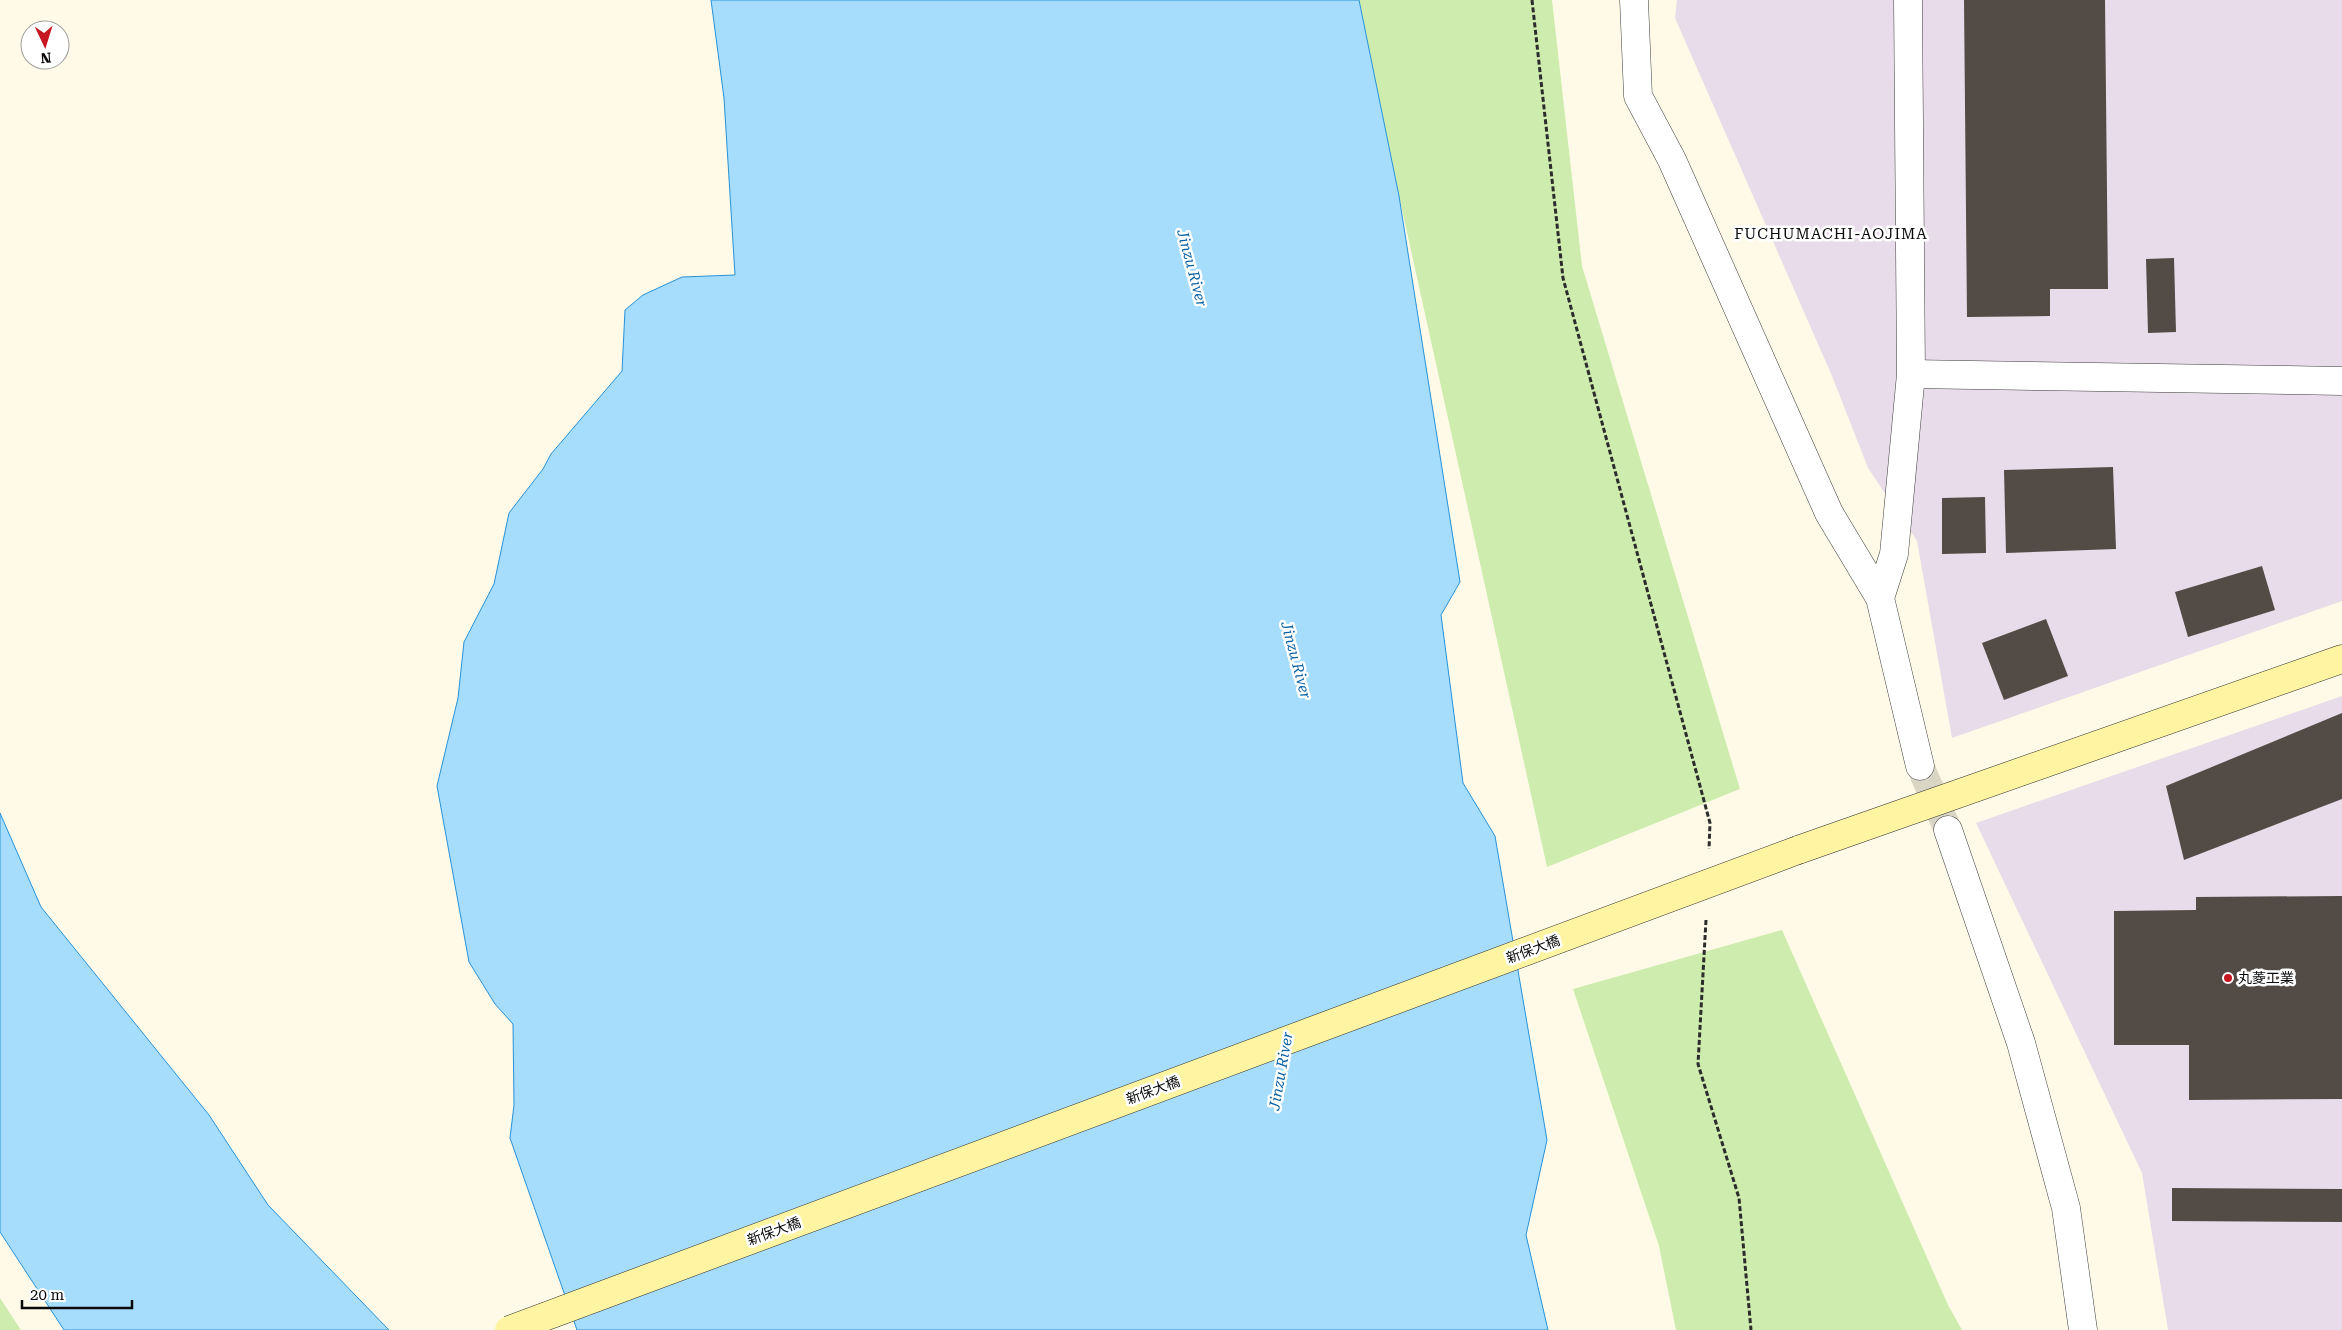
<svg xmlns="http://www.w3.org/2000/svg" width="2342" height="1330" viewBox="0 0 2342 1330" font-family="'Roboto Serif','Noto Sans JP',serif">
<rect width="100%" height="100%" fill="#fffae7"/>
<path fill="#e9dcea" d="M1677,0h665v601l-390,137 -35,-197 -49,-73 -36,-92 -157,-358z
M2342,696v634h-174l-26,-157 -166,-350z"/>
<path fill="#ceecae" d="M1359,0h193l30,266 158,523 -193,78 -148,-671z
M1782,930l166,375 14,25h-286l-17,-84 -86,-257z
M0,1298l21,32h-21z"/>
<path fill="#a6dcfc" stroke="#2792d9" d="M711,0h648l40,196 61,386 -19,33 22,168 32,53 52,304 -21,95 22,95h-971l-67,-192 4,-33 -1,-81 -18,-20 -26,-42 -32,-176 21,-88 6,-56 30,-58 15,-71 34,-44 8,-15 71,-83 3,-61 18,-15 39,-18 53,-2 -11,-177z
M0,813l41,94 168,208 59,90 121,125h-325l-64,-98z"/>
<path fill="#534b45" d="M1964,0h141l3,289h-58v27l-83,1z
M2174,258l2,74 -28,1 -2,-74z
M2113,467l3,82 -110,4 -2,-83z
M1985,497l1,56 -44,1v-56z
M2262,566l13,44 -87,27 -13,-45z
M2046,619l22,57 -64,24 -22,-57z
M2342,713v86l-158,61 -18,-74z
M2342,896v203l-153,1v-55h-75v-134l82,-1v-13z
M2172,1188l170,1v33l-170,-1z"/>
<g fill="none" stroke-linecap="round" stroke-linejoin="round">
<path stroke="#dad6c6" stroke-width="28" stroke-dasharray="28 14" stroke-linecap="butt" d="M1920,766l28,64"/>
<defs>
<path id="street" d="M1634,0l4,96 34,64 157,353 51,85 40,168
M1911,374l431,7
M1880,598l14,-44 17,-180 -3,-374
M1948,830l73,213 45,165 17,122"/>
<path id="secondary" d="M1798,850l544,-191"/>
</defs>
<use href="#street" stroke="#3d3d3d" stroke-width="29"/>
<use href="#secondary" stroke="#2c2c2c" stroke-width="29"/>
<path stroke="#2c2c2c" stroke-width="3" stroke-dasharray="5 2.5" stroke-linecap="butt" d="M1532,0l31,278 147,545 -1,26
M1706,920l-8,144 41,134 12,132"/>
<use href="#street" stroke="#fff" stroke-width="28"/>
<use href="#secondary" stroke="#fff4a2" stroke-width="28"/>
<defs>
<path id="secondary-bridge" d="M509,1330l1289,-480"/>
</defs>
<use href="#secondary-bridge" stroke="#2c2c2c" stroke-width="29" stroke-linecap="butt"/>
<use href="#secondary-bridge" stroke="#fff4a2" stroke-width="28"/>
</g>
<circle fill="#c51720" stroke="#fff" stroke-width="2" cx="2228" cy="978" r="5"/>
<g text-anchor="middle" stroke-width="5" stroke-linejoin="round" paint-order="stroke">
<g font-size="14" fill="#0a0a0a" stroke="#fff">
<text transform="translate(1533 949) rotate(-20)" y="5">新保大橋</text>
<text transform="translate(1153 1090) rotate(-20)" y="5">新保大橋</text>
<text transform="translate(774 1231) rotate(-20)" y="5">新保大橋</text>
</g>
<g font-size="14" fill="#0a0a0a" stroke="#fff" text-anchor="start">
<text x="2238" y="983">丸菱工業</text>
</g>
<g font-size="15" letter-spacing="1" fill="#0a0a0a" stroke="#fff">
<text x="1831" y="239">FUCHUMACHI-AOJIMA</text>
</g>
<g font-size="15" font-style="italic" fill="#0a62a5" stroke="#fff">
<text transform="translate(1192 268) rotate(75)" y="5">Jinzu River</text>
<text transform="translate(1296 660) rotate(75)" y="5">Jinzu River</text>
<text transform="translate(1281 1071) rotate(-80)" y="5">Jinzu River</text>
</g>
</g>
<g transform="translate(45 45) rotate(176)"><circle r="24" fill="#ffffff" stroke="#9d9d9d"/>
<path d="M0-4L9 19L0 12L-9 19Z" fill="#c51720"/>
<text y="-8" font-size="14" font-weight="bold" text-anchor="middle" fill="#0a0a0a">N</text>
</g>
<path d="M22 1300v8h110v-8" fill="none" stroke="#0a0a0a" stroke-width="2.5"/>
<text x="30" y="1300" font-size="15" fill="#0a0a0a" stroke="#ffffff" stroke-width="4" paint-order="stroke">20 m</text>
</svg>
